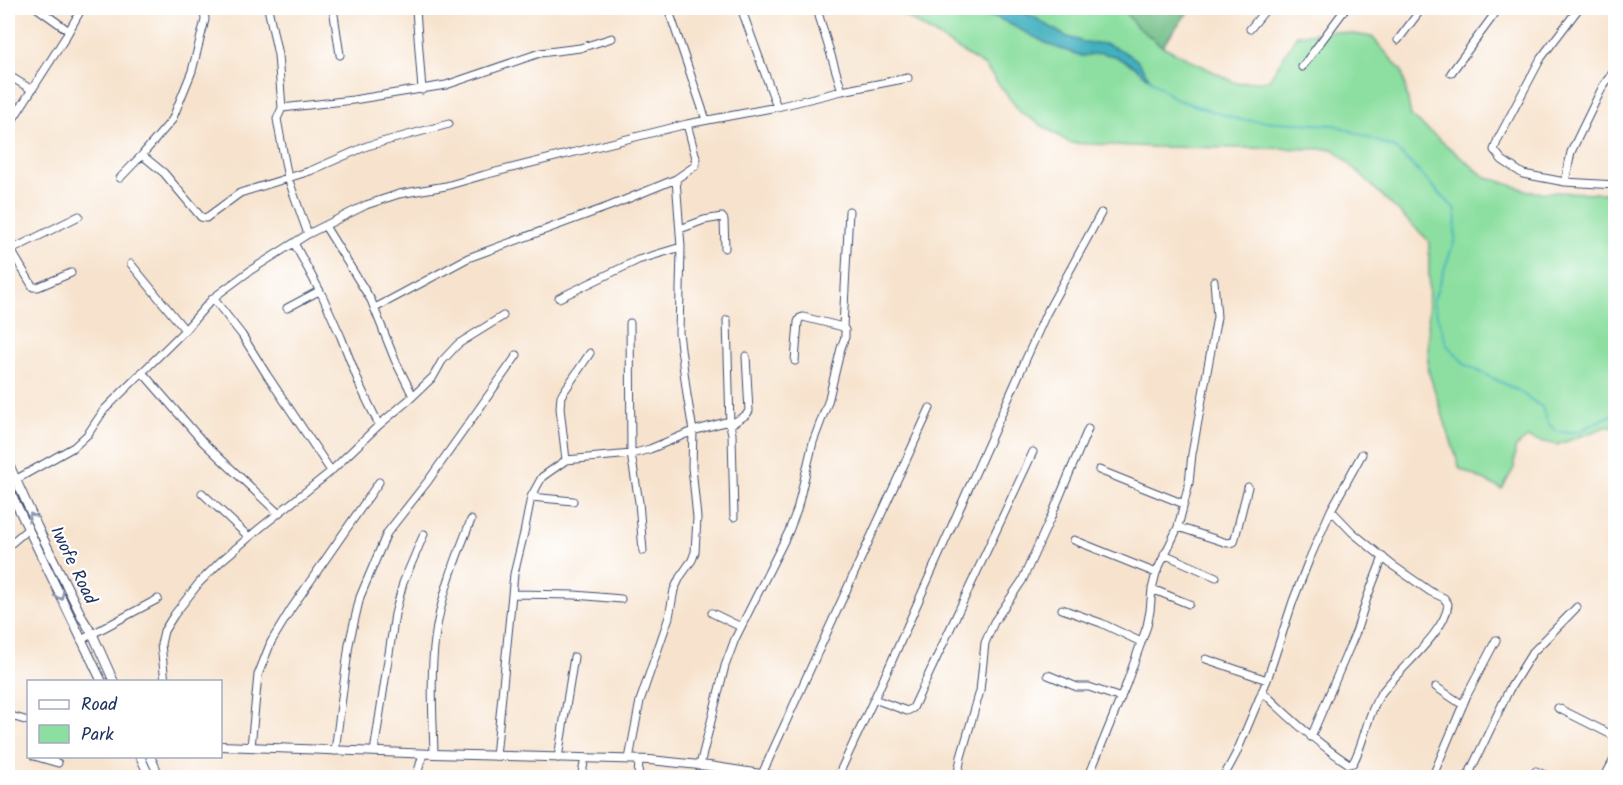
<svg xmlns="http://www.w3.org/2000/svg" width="1623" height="785" viewBox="0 0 1623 785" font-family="Kalam,sans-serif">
<rect width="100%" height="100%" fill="#fff"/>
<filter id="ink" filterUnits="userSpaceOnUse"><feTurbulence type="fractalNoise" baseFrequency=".0167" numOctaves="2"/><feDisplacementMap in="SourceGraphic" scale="12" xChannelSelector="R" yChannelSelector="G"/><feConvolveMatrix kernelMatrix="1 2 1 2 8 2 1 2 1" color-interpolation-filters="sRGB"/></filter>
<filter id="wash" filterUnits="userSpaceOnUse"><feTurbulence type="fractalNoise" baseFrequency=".008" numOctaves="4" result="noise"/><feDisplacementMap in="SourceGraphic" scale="24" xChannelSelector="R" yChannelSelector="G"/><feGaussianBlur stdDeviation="1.35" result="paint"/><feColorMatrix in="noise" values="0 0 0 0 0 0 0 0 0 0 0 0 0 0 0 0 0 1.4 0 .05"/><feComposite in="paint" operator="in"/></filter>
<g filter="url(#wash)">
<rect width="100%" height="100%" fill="#f7e3cd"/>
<path fill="#8cdfa0" stroke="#54877f" stroke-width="1.5" d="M886,8h29l4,2 15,2 62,5 56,29 30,10 19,-3 14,3 17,9 17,13v-1l-43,-33 -23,-2 -18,-6 -31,-19 -22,-9h110l14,18 26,20 74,37 33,-3 28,-45 37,-4 38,6 30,34 9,45 73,60 48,16 83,1v234l-7,-1 -51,19 -30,-7 -12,10 -1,20 -12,21 -42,-20 -32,-99 1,-129 -95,-92 -180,-2 -84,-4 -50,-31 -35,-46 -80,-50z"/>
<path fill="#71be86" stroke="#467672" stroke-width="1.5" d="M1122,8h69l-29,38 -26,-20z"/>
<path fill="#42b0bf" stroke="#2e708e" stroke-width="1.5" d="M915,8h97l22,9 31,19 18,6 23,2 15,6 15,9 15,21 -19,-15 -17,-9 -14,-3 -19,3 -30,-10 -56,-29 -62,-5 -15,-2z"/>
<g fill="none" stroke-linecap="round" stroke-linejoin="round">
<path stroke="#42b0bf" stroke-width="2" d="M1149,78l26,21 65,21 95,5 60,23 61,62 -1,29 -22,63 14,43 19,20 51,25 25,17 6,16 9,9h21l31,-16 7,-1"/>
</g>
</g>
<g filter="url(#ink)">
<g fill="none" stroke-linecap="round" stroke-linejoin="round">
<defs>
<path id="minor" d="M37,8l32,23
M268,8l10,47 4,53 -5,11 7,38 4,21 20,56
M333,8l7,47
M668,8l38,112
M741,8l36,99
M1579,8l-38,50 -43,81 -4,11 8,10 21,14 42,8 51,3
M416,10l6,80
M819,16l23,75
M1250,29l17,-21
M1398,40l24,-32
M1302,67l44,-59
M1451,73l48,-65
M8,75l24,15
M282,108l71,-8 93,-15 94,-32 40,-5 32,-10
M8,127l57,-89 17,-30
M142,155l22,18 37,44 5,1 34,-25 70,-22 57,-25 82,-22
M120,178l22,-23 30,-35 20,-49 13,-51 -1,-12
M1565,182l6,-30 32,-66 13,-18
M325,226l46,74 24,60 18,36
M680,229l24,-9 18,-3 2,3 1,28
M294,243l28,52 19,42 20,51 18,37
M11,250l22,37h5l33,-14
M9,251l70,-35
M131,264l54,66
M213,298l29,37 25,40 64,96
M559,298l79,-38 43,-13
M287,308l32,-17
M375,308l93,-50 142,-52 66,-27
M727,320l3,105 16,-10 3,-4 -3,-55
M630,323l1,131 8,48 4,49
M843,327l6,-116
M142,372l61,70 75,71
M566,460l-6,-52 1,-12 29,-43
M1099,470l85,34
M15,480l59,-33 14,-13 16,-24 81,-80 28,-32 38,-28 57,-36 58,-29 33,-11 47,-8 38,-11 203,-51 90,-17 65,-16 66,-13
M202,493l47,44
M531,497l42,4
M1178,527l49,16 7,-1 14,-55
M1074,540l82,33
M8,546l20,-17
M1164,554l52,23
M1152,589l37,15
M512,594l63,1 46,4
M1062,609l39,14 40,19
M712,613l29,14
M81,640l77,-41
M1206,659l61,21
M1048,675l29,12h12l32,11
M165,682l-4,-38 3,-13 10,-16 25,-32 22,-22 39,-33 69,-55 50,-48 32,-27 22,-21 9,-16 16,-17 45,-28
M1436,687l27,18
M1262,691c27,27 55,52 87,73l4,-1c12,-21 13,-47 27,-68 17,-25 66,-62 68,-91l-4,-6 -13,-6 -39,-27 -40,-33 -21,-22
M874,699l33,12 6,-3 120,-256
M1558,708l58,29
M8,715l20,6
M1311,737l45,-105 11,-34 16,-41
M251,747l7,-72 13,-33 20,-33 88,-127
M335,751l14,-107 11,-47 27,-64 41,-52 89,-126
M374,752l21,-138 8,-31 21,-49
M434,754c-1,-38 -4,-77 1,-115 5,-41 21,-81 36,-119
M34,756l24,7
M496,756l18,-182 10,-41 7,-36 11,-20 24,-17 65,-6 19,-5 43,-18 32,-9 5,3 2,9 2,83
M558,758l16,-101
M629,759l11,-58 29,-84 5,-27 6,-13 12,-17 3,-8 2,-34 -5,-51 1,-36 -6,-36 -8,-62 2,-86 -5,-68 19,-13 1,-8 -9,-34
M700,765l25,-99 10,-27 54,-108 8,-21 16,-68 15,-40 13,-54 4,-11v-7l-2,-3 -40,-10 -3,1 -2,4 -3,39
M1536,771l15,7
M762,774l168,-366
M416,778l7,-24
M581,778l4,-20
M638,778l1,-18
M837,778l53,-113 156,-351 55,-101
M957,778l4,-21 19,-66 5,-48 9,-21 28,-41 29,-64 37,-88
M1088,778l38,-93 21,-59 3,-15 2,-22 4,-16 22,-46 11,-44 3,-29 25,-137 -3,-36
M1223,778l13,-24 31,-74 26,-79 16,-41 22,-50 31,-56
M1432,778l35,-83 29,-55
M1467,778l42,-88 23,-37 45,-46
M1604,778l12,-22"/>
<path id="tertiary" d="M8,462l29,64 46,93 10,16 21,47
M8,487l94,195
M220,746l214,8 216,6 59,6 78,12
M140,756l10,22
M150,756l10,22"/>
</defs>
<use href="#minor" stroke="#3c4a6f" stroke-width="9"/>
<use href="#tertiary" stroke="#3c4a6f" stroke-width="10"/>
<use href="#minor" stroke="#fff" stroke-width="7"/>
<use href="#tertiary" stroke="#fff" stroke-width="8"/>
</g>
<defs><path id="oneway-chevron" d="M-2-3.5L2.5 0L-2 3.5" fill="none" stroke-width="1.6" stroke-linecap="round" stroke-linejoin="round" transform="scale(1.5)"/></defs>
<g stroke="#8d97ae">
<use href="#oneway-chevron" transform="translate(32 517) rotate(-115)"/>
<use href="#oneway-chevron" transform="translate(60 596) rotate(64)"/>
</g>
</g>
<g text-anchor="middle" stroke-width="4.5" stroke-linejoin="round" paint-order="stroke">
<g font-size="18" fill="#1b2f5e" stroke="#fff">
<text transform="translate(74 565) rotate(64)" y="6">Iwofe Road</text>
</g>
</g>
<rect width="1623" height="785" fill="none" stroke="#fff" stroke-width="30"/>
<rect x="27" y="680" width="195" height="78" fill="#ffffff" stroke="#a4acbf" stroke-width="1.5"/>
<rect x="39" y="700" width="30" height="9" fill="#ffffff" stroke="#a4acbf" stroke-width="1.5"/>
<text x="81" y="710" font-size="18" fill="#1b2f5e">Road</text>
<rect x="39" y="725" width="30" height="18" fill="#8cdfa0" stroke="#a4acbf" stroke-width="1.5"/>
<text x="81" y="740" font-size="18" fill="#1b2f5e">Park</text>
</svg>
